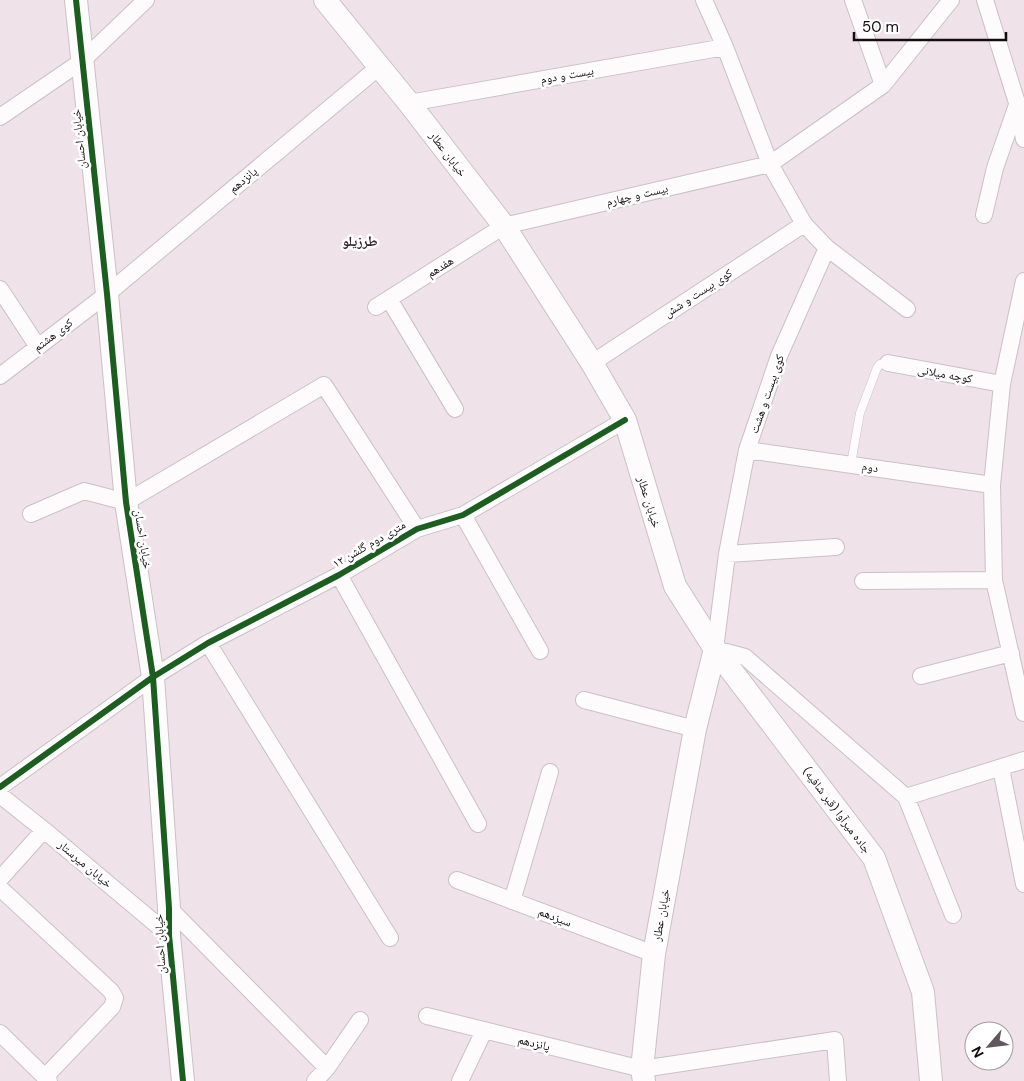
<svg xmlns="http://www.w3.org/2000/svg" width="1024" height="1081" viewBox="0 0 1024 1081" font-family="'DM Sans','Noto Naskh Arabic',sans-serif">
<rect width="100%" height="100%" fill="#efe3e9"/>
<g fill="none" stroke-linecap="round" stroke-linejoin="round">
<defs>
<path id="lane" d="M851,464l9,-51 17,-45 3,-4 8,-1"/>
<path id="street" d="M704,0l21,47 45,117 34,60 23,24 -48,108 -32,94 -20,104 -12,95 30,8 161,140 118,-37
M853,0l30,85
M985,0l32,103 7,36
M409,103l316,-56
M0,117l82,-56 64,-61
M984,215l11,-47 22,-63
M827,248l80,61
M1024,281l-22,103 -10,101 2,95 30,133
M0,289l38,58
M389,299l66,110
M376,307l128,-81 266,-62 113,-79 68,-85
M592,363l212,-139
M888,363l114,21
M0,376l107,-82 273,-228
M747,450l245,35
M31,514l53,-23 42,11 198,-117 93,144
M463,515l77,136
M727,554l109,-7
M339,575l139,249
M863,581l131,-1
M208,643l182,295
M921,676l90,-23
M584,700l111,29
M1001,768l23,116
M0,787l153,-110 55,-34 131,-68 78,-46 46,-14 162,-95
M0,795l44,35 125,105
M906,797l47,118
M0,879l44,-49
M457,880l197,74
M0,888l111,103 4,7 -3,9 -67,70
M512,901l38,-129
M169,908l158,160 33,-48
M427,1016l215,53 193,-29 3,41
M0,1033l49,48
M315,1081l12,-13
M460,1081l24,-50"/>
<path id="secondary" d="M76,0l31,294 19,208 27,175 16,231v27l14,146
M325,0l84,103 95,123 88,137 33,57 50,166 40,63 159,209 49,134 8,89
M644,1081l-2,-12 12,-115 41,-225 20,-80"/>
</defs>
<use href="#lane" stroke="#cac0c5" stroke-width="9"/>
<use href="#street" stroke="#cac0c5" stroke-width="18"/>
<use href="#secondary" stroke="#cac0c5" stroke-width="24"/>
<use href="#lane" stroke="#fdfbfc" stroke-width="8"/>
<use href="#street" stroke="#fdfbfc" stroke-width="16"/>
<use href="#secondary" stroke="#fdfbfc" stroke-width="22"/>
<defs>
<path id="cycleway" d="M76,0l31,294 19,208 27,175 16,231v27l14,146
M0,787l153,-110 55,-34 131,-68 78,-46 46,-14 162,-95"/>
</defs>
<use href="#cycleway" stroke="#fff" stroke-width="9"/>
<use href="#cycleway" stroke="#1b5e20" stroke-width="6"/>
</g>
<g text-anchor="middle" stroke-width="5" stroke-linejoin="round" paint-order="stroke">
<g font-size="12" fill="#140c10" stroke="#fff">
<text transform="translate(567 75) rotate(-10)" y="4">بیست و دوم</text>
<text transform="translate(79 139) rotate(-96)" y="4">خیابان احسان</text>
<text transform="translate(448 154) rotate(53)" y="4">خیابان عطار</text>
<text transform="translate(243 180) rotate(-40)" y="4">پانزدهم</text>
<text transform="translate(637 195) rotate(-13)" y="4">بیست و چهارم</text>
<text transform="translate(440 267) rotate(-32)" y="4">هفدهم</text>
<text transform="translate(698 293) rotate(-33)" y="4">کوی بیست و شش</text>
<text transform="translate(53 335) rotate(-37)" y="4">کوی هشتم</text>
<text transform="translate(945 374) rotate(10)" y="4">کوچه میلانی</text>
<text transform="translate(767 394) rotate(-71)" y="4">کوی بیست و هشت</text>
<text transform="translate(870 467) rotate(8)" y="4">دوم</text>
<text transform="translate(649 502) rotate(73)" y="4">خیابان عطار</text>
<text transform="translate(143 539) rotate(81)" y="4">خیابان احسان</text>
<text transform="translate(369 544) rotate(-30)" y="4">۱۲ متری دوم گلشن</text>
<text transform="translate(837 810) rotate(53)" y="4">جاده میرآوا (قبر شافیه)</text>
<text transform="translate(85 864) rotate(40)" y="4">خیابان میرستار</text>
<text transform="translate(661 915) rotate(-80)" y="4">خیابان عطار</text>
<text transform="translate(555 917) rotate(21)" y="4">سیزدهم</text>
<text transform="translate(160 944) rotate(-93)" y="4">خیابان احسان</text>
<text transform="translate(534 1043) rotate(14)" y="4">پانزدهم</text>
</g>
<g font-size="14" font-weight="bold" fill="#35232d" stroke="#fff">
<text x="360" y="246">طرزیلو</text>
</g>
</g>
<g transform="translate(989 1046) rotate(242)"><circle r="24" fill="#ffffff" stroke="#a19e9f"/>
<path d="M0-4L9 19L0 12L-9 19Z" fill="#61575c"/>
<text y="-8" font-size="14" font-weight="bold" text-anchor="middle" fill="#140c10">N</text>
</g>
<path d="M854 32v8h152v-8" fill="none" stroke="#140c10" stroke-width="2.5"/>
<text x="862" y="32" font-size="15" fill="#140c10" stroke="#ffffff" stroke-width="4" paint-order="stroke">50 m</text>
</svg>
